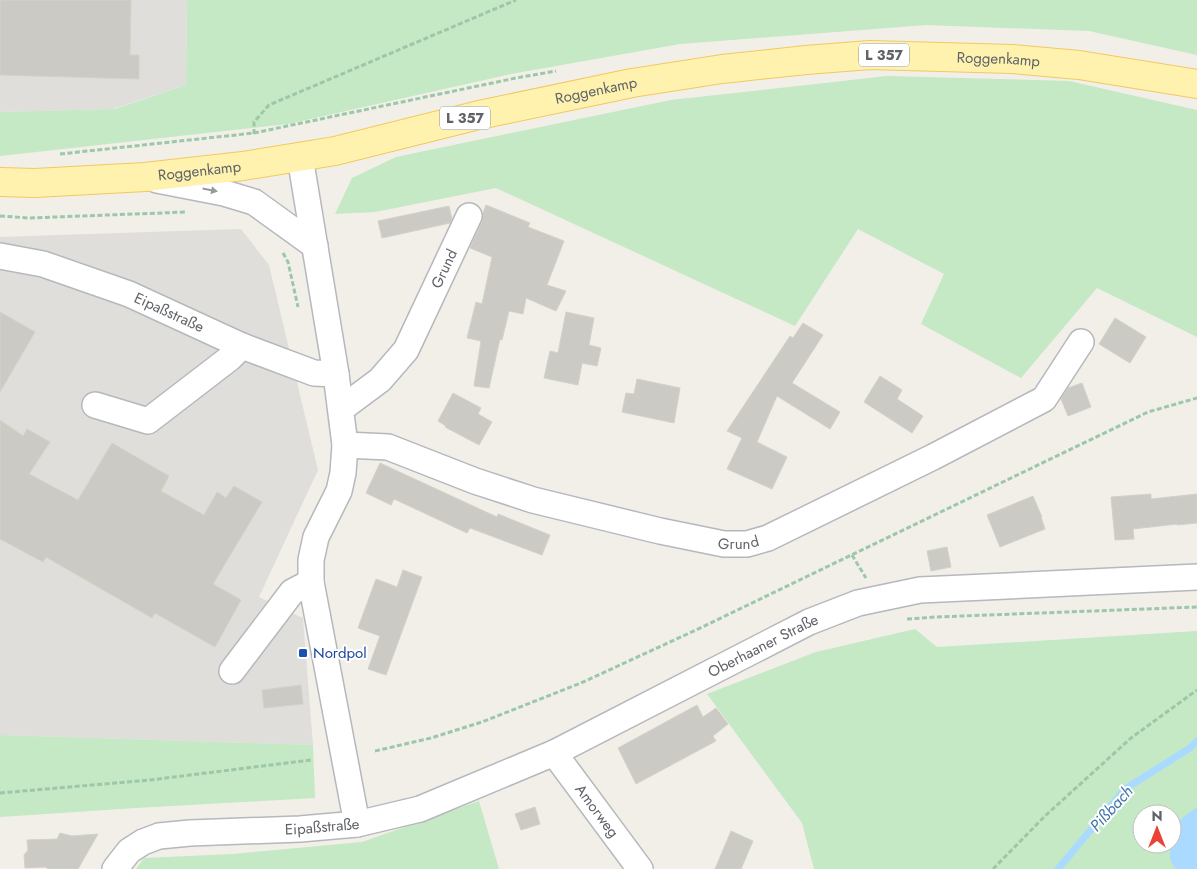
<svg xmlns="http://www.w3.org/2000/svg" width="1197" height="869" viewBox="0 0 1197 869" font-family="Jost,sans-serif">
<rect width="100%" height="100%" fill="#f1efe8"/>
<path fill="#e0deda" d="M0,0h187l-1,85 -73,24 -113,3z
M241,229l28,36 49,205 -59,127 44,21 10,127 -313,-10v-498z"/>
<path fill="#c5e8c5" fill-rule="evenodd" d="M187,0h1010v55l-108,-24 -163,-6 -246,19 -169,30 -223,50 -288,32v-44l115,-3 71,-24z
M887,76l182,5 128,29v227l-100,-49 -76,90 -100,-54 23,-50 -86,-45 -63,97 -299,-138 -121,24 -40,2 17,-36 44,-21 275,-57z
M915,629l22,18 260,-16v238h-383l-12,-46 -95,-129 109,-42zM1142,814h30v30h-30z
M0,735l313,10 2,53 -179,10 -136,9z
M479,801l20,68h-363l8,-11 89,-4 129,-12z"/>
<path fill="#aadaff" d="M1197,807v62h-21c-12,-11 -4,-35 3,-47 4,-6 13,-11 18,-15z"/>
<g fill="none" stroke-linecap="round" stroke-linejoin="round">
<path stroke="#aadaff" stroke-width="7" d="M1058,869l67,-80 65,-41 7,-7"/>
</g>
<path fill="#cccac5" stroke="#d6d1c6" d="M0,0h131l-1,55h9v24l-139,-4z
M486,205l44,18 -2,4 36,14 -17,44 19,6 -10,20 -30,-13 -3,16 -14,-3 -7,29 -2,-1 -11,49 -15,-2 7,-45 -14,-3 9,-36 6,2 10,-47 -22,-9 12,-26 1,-9z
M449,206l3,13 -2,4 -68,15 -4,-17z
M0,312l35,20 -35,60z
M566,312l28,6 -5,27 12,3 -4,18 -15,-3 -4,22 -34,-7 6,-27 8,2z
M1115,318l31,19 -16,26 -31,-19z
M803,323l20,12 -31,48 48,29 -10,17 -53,-33 -20,46 30,15 -15,32 -45,-20 15,-31 -15,-7 63,-95 3,2z
M880,376l22,14 -5,9 26,17 -11,17 -48,-31z
M637,379l43,9 -6,35 -52,-11 4,-19 8,1z
M1082,383l9,24 -23,9 -7,-17 7,-11z
M453,393l28,15 -3,6 14,8 -13,23 -34,-18 1,-1 -8,-5z
M0,420l23,16 4,-7 23,13 -21,32 49,26 34,-57 57,33 -8,15 43,24 13,-23 9,6 8,-12 28,16 -49,82 28,16 -26,47 -60,-34 -3,5 -106,-61 -3,5 -43,-23z
M380,463l117,54 1,-3 52,21 -8,20 -72,-27 -3,5 -73,-34 -3,6 -25,-12z
M1151,494v5l46,-5v29l-20,2v-1l-44,5 1,10 -19,1 -4,-43z
M1033,496l9,21h-1l4,12 -45,18 -13,-32z
M947,547l4,20 -20,4 -4,-20z
M403,570l19,7 -36,98 -18,-6 12,-33 -22,-8 18,-49 21,8z
M301,685l2,19 -39,4 -2,-18z
M697,705l6,12 13,-9 12,16 -15,12 3,5 -80,43 -18,-36z
M535,807l5,17 -19,6 -6,-16z
M731,831l22,10 -12,28h-26z
M60,833l12,3 26,-2 -20,35h-29l-4,-2 -20,1 -1,-13 4,-5 -1,-10 30,-1z"/>
<g fill="none" stroke-linecap="round" stroke-linejoin="round">
<defs>
<g id="minor">
<path d="M300,157l36,217 9,71 -2,28 -4,18 -23,46 -5,23v22l46,242"/>
<path d="M157,180l67,13 30,9 61,44"/>
<path id="s1" d="M0,256l43,8 86,30 113,52 72,27 22,1"/>
<path d="M95,405l53,16 82,-63 12,-12"/>
<path id="s2" d="M341,409l39,-29 26,-30 63,-134"/>
<path id="s3" d="M345,445l43,2 87,34 58,19 127,31 64,13h23l21,-6 165,-81 111,-58 37,-57"/>
<path d="M232,671l60,-79 19,-10"/>
<path id="s4" d="M554,753l86,116"/>
<path id="s5" d="M115,869l14,-18 14,-9 16,-6 31,-3 110,-4 57,-5 63,-15 134,-56 255,-131 49,-19 62,-13 277,-13"/>
</g>
<g id="major">
<path id="s6" d="M0,182l35,1 110,-6 98,-11 92,-15 144,-36 153,-32 90,-14 84,-9 64,-5 142,4 67,6 118,19"/>
</g>
</defs>
<use href="#minor" stroke="#b5b8bc" stroke-width="28"/>
<use href="#major" stroke="#f2c960" stroke-width="30"/>
<path stroke="#9cc7a9" stroke-width="3" stroke-dasharray="5 2.5" stroke-linecap="butt" d="M254,134v-12l15,-17 247,-105
M60,154l194,-21 262,-55 40,-7
M0,216l29,2 158,-6
M283,253l5,9 10,45
M852,555l14,23
M907,619l29,-2 261,-10
M375,751l56,-13 51,-16 99,-39 115,-53 452,-218 49,-14
M0,793l150,-13 161,-20
M993,869l52,-53 86,-78 66,-48"/>
<use href="#minor" stroke="#fff" stroke-width="25"/>
<use href="#major" stroke="#fff2af" stroke-width="28"/>
</g>
<defs><path id="oneway-solid" d="M-6-.8H1V-3.2L6.5 0L1 3.2V.8H-6Z" transform="scale(1.25)"/></defs>
<use fill="#979a9d" href="#oneway-solid" transform="translate(210 190) rotate(11)"/>
<rect fill="#1a4fb4" stroke="#fff" stroke-width="2" x="298" y="648" width="10" height="10" rx="2.5"/>
<g text-anchor="middle" stroke-width="4" stroke-linejoin="round" paint-order="stroke">
<g fill="#fff" stroke="#8f9295" stroke-width="1">
<rect x="859" y="43.5" width="50" height="23" rx="4"/>
<rect x="440" y="106.5" width="50" height="23" rx="4"/>
</g>
<g font-size="14" font-weight="bold" fill="#5f6368">
<text x="884" y="60">L 357</text>
<text x="465" y="123">L 357</text>
</g>
<g font-size="15" fill="#5f6368" stroke="#fff">
<text dy="5" stroke="none"><textPath href="#s6" startOffset="1010">Roggenkamp</textPath></text>
<text dy="5" stroke="none"><textPath href="#s6" startOffset="605">Roggenkamp</textPath></text>
<text dy="5" stroke="none"><textPath href="#s6" startOffset="200">Roggenkamp</textPath></text>
<text dy="5" stroke="none"><textPath href="#s2" startOffset="178">Grund</textPath></text>
<text dy="5" stroke="none"><textPath href="#s1" startOffset="179">Eipaßstraße</textPath></text>
<text dy="5" stroke="none"><textPath href="#s3" startOffset="408">Grund</textPath></text>
<text dy="5" stroke="none"><textPath href="#s5" startOffset="700">Oberhaaner Straße</textPath></text>
<text dy="5" stroke="none"><textPath href="#s4" startOffset="72">Amorweg</textPath></text>
<text dy="5" stroke="none"><textPath href="#s5" startOffset="220">Eipaßstraße</textPath></text>
</g>
<g font-size="15" fill="#164399" stroke="#fff" text-anchor="start">
<text x="313" y="658">Nordpol</text>
</g>
<g font-size="16" font-style="italic" fill="#4174aa" stroke="#fff">
<text transform="translate(1111 808) rotate(-48)" y="6">Pißbach</text>
</g>
</g>
<g transform="translate(1157 829)"><circle r="24" fill="#ffffff" stroke="#bfc1c3"/>
<path d="M0-4L9 19L0 12L-9 19Z" fill="#ea4335"/>
<text y="-8" font-size="14" font-weight="bold" text-anchor="middle" fill="#5f6368">N</text>
</g>
</svg>
